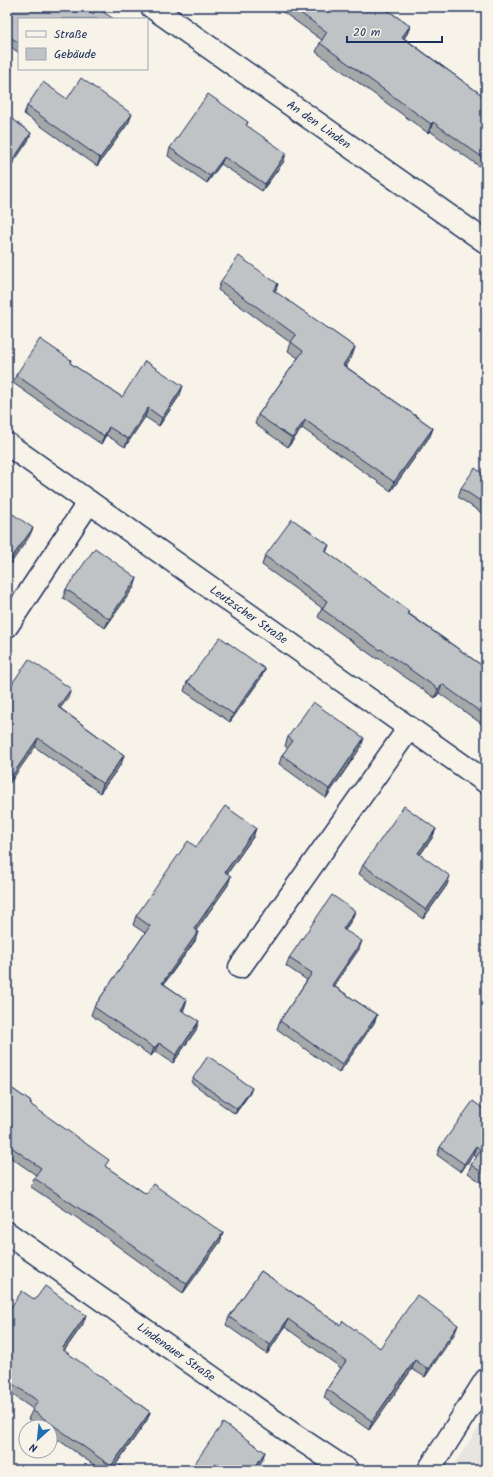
<svg xmlns="http://www.w3.org/2000/svg" width="493" height="1477" viewBox="0 0 493 1477" font-family="Kalam,sans-serif">
<rect width="100%" height="100%" fill="#f7f3e8"/>
<filter id="ink" filterUnits="userSpaceOnUse"><feTurbulence type="fractalNoise" baseFrequency=".025" numOctaves="2"/><feDisplacementMap in="SourceGraphic" scale="8" xChannelSelector="R" yChannelSelector="G"/><feConvolveMatrix kernelMatrix="1 2 1 2 8 2 1 2 1" color-interpolation-filters="sRGB"/></filter>
<g filter="url(#ink)">
<path fill="#e6e5de" d="M486,1417v53h-36z"/>
<g fill="none" stroke-linecap="round" stroke-linejoin="round">
<defs>
<g id="minor">
<path id="s1" d="M152,7l334,235"/>
<path id="s2" d="M7,444l479,338"/>
<path d="M7,626l82,-124"/>
<path d="M240,967l169,-239"/>
<path id="s3" d="M7,1233l287,202 53,35"/>
<path d="M429,1470l57,-90"/>
</g>
</defs>
<use href="#minor" stroke="#1b2f5e" stroke-width="25"/>
<use href="#minor" stroke="#f7f3e8" stroke-width="22"/>
</g>
<path fill="#a5a8a9" stroke="#1b2f5e" d="M7,7l86,7 -74,5v34l-12,-9z
M276,7h107l27,19 -3,8 -3,4 82,60v73l-56,-40 -2,2 -112,-81 4,-9 2,-3z
M67,99l62,23 -32,44 -73,-52 3,-8z
M248,122l-2,4 38,35 -22,30 -41,-27 -14,19 -39,-27 2,-8z
M221,281l54,11 80,55 -3,9 -7,10 88,62 -3,8 -39,55 -89,-63 -14,19 -33,-23 3,-9 40,-57 -10,-7 3,-8 -73,-53z
M71,360l-1,3 52,34 58,-2 -21,31 -14,-9 -20,30 -19,-12 -5,9 -88,-61 3,-8z
M486,476v40l-28,-19 3,-9z
M326,552l83,59 -1,2 76,54 2,-3v63l-47,-34 -4,5 -57,-40 -1,1 -59,-42 4,-9 -60,-43 3,-9z
M137,578l-3,9 -29,41 -42,-30 3,-9z
M265,669l-4,9 -31,44 -46,-31 3,-9z
M7,691l61,7 -8,10 64,47 -3,9 -21,29 -65,-46z
M288,737l73,10 -35,51 -47,-34 3,-9 6,-7 -3,-2z
M256,828l-3,9 -26,37 1,11 -32,45 -1,11 -31,43 23,16 -4,11 13,19 -23,33 -18,-12 -4,5 -60,-41 3,-8 51,-74 -12,-8 3,-9 60,-69z
M436,829l-4,9 -12,17 27,30 -24,34 -64,-45 4,-9z
M355,911l-3,8 -7,11 14,19 -25,37 43,29 -3,8 -35,50 -62,-44 3,-8 27,-41 -21,-14 3,-8z
M193,1078h44l13,15 -15,21 -44,-32z
M7,1085l24,17v3l75,62 40,27 77,39 -3,9 -37,51 -85,-61 -67,-45 3,-9 2,-3 -29,-20z
M486,1111v75l-18,-13 3,-8 6,-8 -4,-2 -12,17 -24,-17 3,-8z
M261,1271l79,54 40,23 75,-15 -30,44 -13,-8 -43,61 -45,-32 3,-9 14,-21 -56,-41 -18,27 -41,-29 3,-8z
M35,1300l48,24 -19,27 86,61 -3,8 -35,50h-11l-51,-36v-7h-10l-12,-8 5,-10 -26,-18v-78z"/>
<path fill="#86888a" stroke="#1b2f5e" d="M410,26l-3,8 -8,11 3,-8z
M132,114l-3,8 -32,44 3,-8z
M433,122l-3,9 -2,2 3,-9z
M31,133l-3,8 -21,31 2,-6z
M286,153l-2,8 -22,30 3,-7z
M224,157l-3,7 -14,19 3,-7z
M278,284l-3,9 -2,-3z
M355,347l-3,9 -12,18 3,-9z
M183,386l-3,9 -21,31 3,-8z
M148,408l-3,9 -20,30 3,-8z
M305,420l-3,8 -14,19 4,-9z
M109,427l-3,8 -5,9 3,-8z
M433,428l-3,8 -39,55 3,-9z
M33,528l-4,9 -22,32v-5z
M329,545l-3,8 -1,-2z
M137,578l-3,9 -29,41 4,-9z
M265,669l-4,9 -31,44 3,-8z
M442,684l-3,9 -4,5 3,-9z
M71,689l-3,9 -13,17 3,-8z
M38,738l-3,9 -28,40v-4z
M364,738l-3,9 -35,51 3,-9z
M124,755l-3,9 -21,29 3,-9z
M256,828l-3,9 -31,44 3,-9z
M436,829l-4,9 -17,24 3,-9z
M231,876l-3,9 -37,53 3,-9z
M450,876l-3,9 -24,34 3,-9z
M355,911l-3,8 -12,18 3,-8z
M198,932l-3,9 -37,50 4,-8z
M362,941l-3,8 -30,44 3,-8z
M187,1000l-3,9 -6,9 3,-8z
M377,1015l-3,8 -35,50 3,-8z
M199,1021l-3,9 -23,33 3,-8z
M159,1043l-4,8 -4,5 3,-8z
M252,1088l-2,5 -15,21 2,-5z
M476,1146l-3,9 -12,17 3,-8z
M223,1233l-3,9 -37,51 4,-9z
M86,1315l-3,9 -24,34 3,-9z
M288,1319l-3,8 -18,27 3,-9z
M458,1325l-3,8 -30,44 3,-8z
M415,1360l-3,9 -43,61 3,-9z
M150,1412l-3,8 -35,50h-2l1,-4z
M265,1452l-3,9 -6,9h-3z"/>
<path fill="#c0c3c5" stroke="#1b2f5e" d="M7,7h75l11,7 4,-6 17,11h-95v24l-12,-8z
M292,7h91l27,19 -8,11 84,61v62l-53,-38 -2,2 -111,-81 7,-11z
M81,78l51,36 -32,44 -73,-52 16,-24 24,17z
M208,94l40,28 -2,3 40,28 -21,31 -41,-27 -14,19 -40,-28z
M7,115l24,18 -22,33 -2,-2z
M239,256l39,28 -5,6 82,57 -12,18 90,63 -39,54 -89,-62 -13,18 -34,-23 45,-64 -12,-9 5,-7 -75,-54z
M40,339l31,21 -1,3 52,34 23,-36 38,25 -21,32 -14,-10 -20,31 -19,-12 -5,9 -88,-61z
M475,468l11,8v29l-25,-17z
M7,510l26,18 -26,36z
M292,519l37,26 -4,6 84,60 -2,2 77,54 2,-3v52l-44,-32 -4,5 -57,-40 -1,1 -58,-41 5,-8 -62,-45z
M95,548l42,30 -28,41 -43,-30z
M220,637l45,32 -32,45 -46,-32z
M29,659l42,30 -13,18 66,48 -21,29 -65,-46 -31,45v-92z
M313,702l51,36 -35,51 -47,-34 11,-14 -5,-4z
M225,806l31,22 -31,44 6,4 -37,53 4,3 -36,51 25,17 -6,10 18,11 -23,34 -17,-12 -5,5 -60,-41 56,-81 -14,-10 52,-75 8,6z
M404,806l32,23 -18,24 32,23 -24,34 -63,-45z
M332,895l23,16 -12,18 19,12 -30,44 45,30 -35,50 -62,-44 32,-48 -23,-15z
M208,1056l30,21 -1,1 15,10 -15,21 -44,-31z
M7,1085l24,17 -1,2 79,56 -4,6 41,28 7,-10 70,49 -36,51 -86,-61 -67,-45 7,-10 -34,-24z
M473,1101l13,10v64l-15,-10 10,-15 -5,-4 -12,18 -24,-17z
M261,1271l79,54 3,-4 37,27 37,-53 41,30 -30,44 -13,-9 -43,61 -45,-32 19,-28 -58,-42 -18,26 -41,-28z
M45,1286l41,29 -24,34 88,63 -39,54 -79,-56 6,-9 -31,-21v-67l15,-22 13,9z
M223,1423l42,29 -12,18h-63z
M120,1465l8,5h-12z"/>
</g>
<g text-anchor="middle" stroke-width="4" stroke-linejoin="round" paint-order="stroke">
<g font-size="12" fill="#1b2f5e" stroke="#f7f3e8">
<text dy="4" stroke="none"><textPath href="#s1" startOffset="204">An den Linden</textPath></text>
<text dy="4" stroke="none"><textPath href="#s2" startOffset="296">Leutzscher Straße</textPath></text>
<text dy="4" stroke="none"><textPath href="#s3" startOffset="207">Lindenauer Straße</textPath></text>
</g>
</g>
<rect width="493" height="1477" fill="none" stroke="#f7f3e8" stroke-width="24"/>
<rect x="12" y="12" width="469" height="1453" fill="none" stroke="#1b2f5e" stroke-width="1.5" filter="url(#ink)"/>
<rect x="18" y="18" width="130" height="52" fill="#f7f3e8" stroke="#9fa5b1"/>
<rect x="26" y="31" width="20" height="6" fill="#f7f3e8" stroke="#9fa5b1"/>
<text x="54" y="38" font-size="12" fill="#1b2f5e">Straße</text>
<rect x="26" y="48" width="20" height="12" fill="#c0c3c5" stroke="#9fa5b1"/>
<text x="54" y="58" font-size="12" fill="#1b2f5e">Gebäude</text>
<g transform="translate(38 1439) rotate(207)"><circle r="19" fill="#f7f3e8" stroke="#9fa5b1"/>
<path d="M0-3L7 15L0 10L-7 15Z" fill="#1f6fb2"/>
<text y="-6" font-size="11" font-weight="bold" text-anchor="middle" fill="#1b2f5e">N</text>
</g>
<path d="M347 36v6h95v-6" fill="none" stroke="#1b2f5e" stroke-width="2"/>
<text x="353" y="36" font-size="12" fill="#1b2f5e" stroke="#f7f3e8" stroke-width="3" paint-order="stroke">20 m</text>
</svg>
